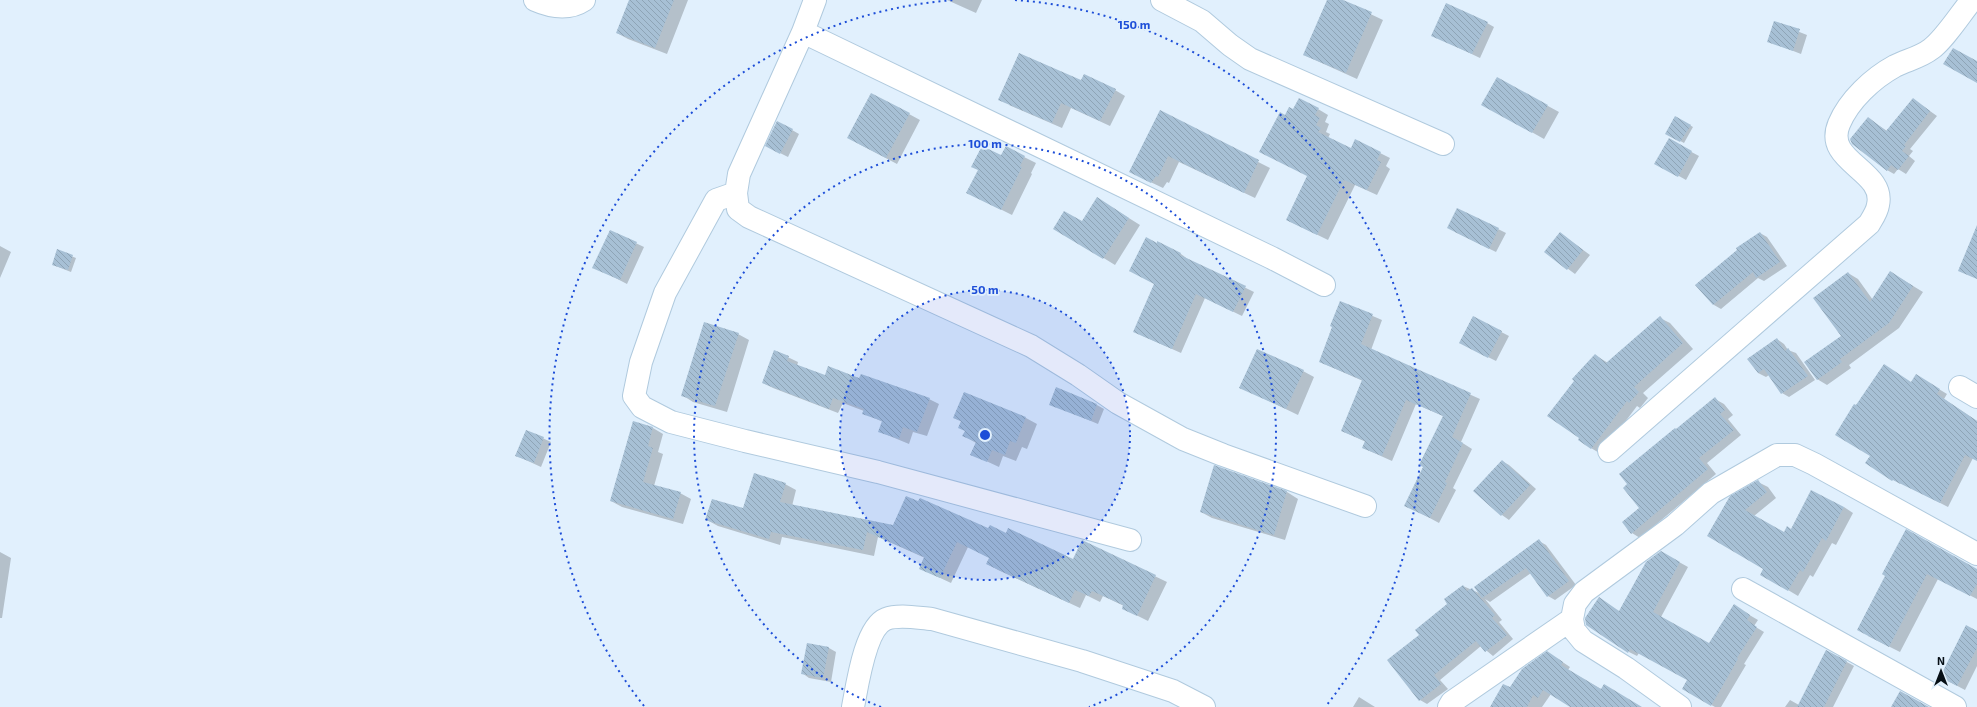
<svg xmlns="http://www.w3.org/2000/svg" width="1977" height="707" viewBox="0 0 1977 707" font-family="'Exo 2',sans-serif">
<defs>
<pattern id="building-back-hatch" width="6" height="6" patternUnits="userSpaceOnUse"><rect width="6" height="6" fill="#a7c0d5"/><path d="M-1 5l2 2M0 0l6 6M5-1l2 2" fill="none" stroke="#8ea4b6"/></pattern>
</defs>
<rect width="100%" height="100%" fill="#e1f0fd"/>
<path fill="#0003" d="M630,0h58l-21,54 -39,-15 -11,-6z
M947,0h35l-6,13z
M1328,0h13l42,20 -26,59 -53,-24z
M1774,22l33,13 -6,19 -33,-13z
M1487,23l7,4 -14,31 -40,-19z
M1115,90l10,6 -15,30 -39,-18 -9,20 -53,-23z
M1913,99l24,17 -27,33 3,2 -4,5 6,5 -9,13 -8,-5 -4,5 -7,-4 -19,-52 19,13z
M1548,106l11,6 -15,27 -50,-28z
M1318,109l10,6 -3,7 4,2 -3,8 4,2 -2,4 24,11 28,4 10,5 -4,8 4,3 -13,26 -22,-10 -27,55 -41,-20 21,-44 -22,-60 7,-5z
M909,114l11,6 -23,44 -38,-20z
M1676,117l17,10 -9,16 -18,-10z
M792,130l7,4 -11,23 -14,-7z
M1195,130l75,38 -15,30 -76,-36 -10,21 -2,-1 -4,6 -21,-10z
M1669,140l30,16 -13,24 -30,-17z
M1006,148l30,15 -5,10 1,1 -20,41 -34,-17z
M1108,205l32,20 -25,40 -60,-37 27,-6z
M1498,229l8,4 -10,19 -41,-20z
M610,231l34,16 -17,37 -27,-14z
M1560,233l30,22 -15,19 -30,-22z
M1760,233l7,4 20,29 -23,15 -6,-3 -37,31 -7,-4 -17,-20z
M1158,242l23,12 8,6 65,32 -12,24 -37,-18 -24,55 -38,-17 12,-52z
M0,246l11,6 -11,26z
M58,251l18,7 -5,14 -18,-7z
M1848,273l10,6 15,21 27,-22 23,14 -24,36 -50,37 2,3 -24,17 -10,-6 26,-43z
M1340,302l42,18 -11,30 109,49 -19,43 11,7 -19,39 3,2 -17,33 -26,-14 11,-42 19,-51 -27,-12 -24,57 -29,-13 3,-6 -24,-11 21,-50 -43,-19 14,-35z
M1474,318l35,18 -13,25 -28,-14z
M1660,318l10,5 23,26 -50,44 5,5 -8,10 -3,-2 -36,48 -10,-6 4,-93 13,8z
M738,334l11,6 -22,72 -34,-10 -11,-7z
M1777,339l7,5 4,6 8,3 19,27 -26,17 -7,-4 -13,-18 -3,2 -8,-4z
M775,351l23,11 -1,4 28,10 35,3 69,20 10,5 -12,32 -14,-4 -4,12 -29,-12 3,-10 -20,-9 1,-2 -21,-8 -5,10 -65,-25 -10,-5z
M1303,371l11,6 -16,38 -58,-28z
M1924,380l23,14 -3,5 33,22v39l-4,-2 -25,49 -47,-24 -1,1 -34,-21 5,-8 -15,-49z
M964,393l62,25 11,6 -10,25 -5,-2 -6,14 -13,-5 -4,11 -28,-13 5,-11 -12,-7 2,-5 -4,-9 -8,-4z
M1715,399l9,5 9,11 -5,4 13,16 -34,28 9,11 -76,64 -8,-5 9,-25 35,-78z
M1050,404l47,1 7,4 -6,15z
M634,422l19,6 10,6 -5,18 5,2 -9,32 26,7 11,6 -8,25 -61,-17 -11,-6z
M527,431l24,11 -10,25 -24,-11z
M1502,461l7,4 27,24 -27,31 -7,-5 -27,-24z
M1758,482l10,5 8,11 -22,18 30,18 60,-27 9,6 -17,32 -4,-2 -19,34 -3,-2 -12,21 -37,-22 3,-5 -56,-34z
M785,484l11,6 -4,16 102,20 94,3 86,31 8,-19 85,41 -19,39 -14,-7 -10,-8 -21,-10 -3,6 -14,-7 -6,13 -82,-38 -11,-6 3,-6 -22,-11 -17,36 -30,-14 4,-11 -47,-21 -4,19 -92,-19 -2,8 -62,-19 -11,-6 37,-11z
M1287,492l11,7 -13,41 -73,-22 -11,-6z
M1539,541l7,4 30,40 -21,15 -7,-4 -17,-23 -41,29 -5,-3 17,21 -3,2 14,17 -20,17 -12,-10 -41,34 8,9 -21,15 -7,-4 29,-96 14,-18 16,7z
M0,552l11,6 -9,60h-2z
M1661,552l27,15 -27,50 48,27 25,-38 24,14 -4,6 10,6 -20,32 2,1 -25,42h-6l-32,-18 5,-9 -49,-27 -2,3 -8,-4 -9,-40z
M1977,570v29l-39,-20 -38,73 -32,-16 19,-60z
M1977,632v34l-12,24 -17,-9z
M808,644l21,4 7,4 -5,30 -22,-4 -7,-5z
M1827,651l27,15 -21,41h-48l5,-7 9,5z
M1555,657l15,10 -2,3 64,37h-60l-21,-13 -9,13h-51l19,-19z
M1359,697l16,10h-22z"/>
<path fill="url(#building-back-hatch)" d="M629,0h45l-19,48 -39,-15z
M1327,0h16l29,12 -26,61 -43,-18z
M1446,3l42,19 -16,32 -41,-18z
M1774,21l26,8 -7,22 -26,-9z
M1953,48l24,13v22l-34,-19z
M1019,53l62,27 3,-6 32,15 -16,32 -39,-18 -9,20 -54,-23z
M1497,77l51,28 -16,28 -51,-28z
M871,93l39,20 -24,45 -39,-20z
M1299,98l20,10 -4,7 5,3 -4,7 5,3 -3,4 33,16 4,-9 26,13 -4,8 4,2 -14,28 -23,-10 -27,55 -31,-15 21,-44 -48,-24 21,-40 5,3 4,-8 4,2z
M1913,98l17,13 -26,34 2,1 -4,5 7,5 -11,14 -7,-5 -4,6 -35,-27 -2,-5 18,-22 18,14z
M1160,110l99,50 -15,33 -76,-37 -10,21 -2,-1 -5,7 -22,-11z
M1675,116l16,9 -11,17 -15,-8z
M777,121l16,8 -13,25 -15,-8z
M1669,138l23,13 -14,26 -24,-13z
M982,146l19,9 5,-9 19,10 -5,10 2,1 -21,43 -35,-17 12,-23 -7,-3z
M1097,197l32,21 -26,41 -50,-30 11,-18 18,10z
M1457,208l42,20 -10,21 -42,-21z
M1977,225v54l-19,-8z
M610,230l27,12 -17,38 -28,-12z
M1560,232l23,18 -16,20 -23,-18z
M1760,232l20,30 -24,16 -3,-6 -40,33 -18,-20 42,-35 -1,-2z
M1146,237l11,6v-2l24,12 -1,2 66,31 -13,26 -37,-18 -24,55 -39,-17 21,-48 -25,-13z
M57,249l16,6 -5,15 -16,-5z
M1890,271l23,15 -24,37 -49,36 2,3 -25,18 -13,-18 37,-26 -28,-38 35,-26 22,30z
M1340,301l33,13 -12,30 110,49 -19,44 11,6 -18,39 2,1 -17,35 -26,-12 19,-39 -4,-2 24,-49 -37,-16 -24,56 -20,-8 3,-7 -24,-10 21,-51 -43,-18 13,-35 -2,-1z
M1473,316l29,15 -14,27 -29,-15z
M1660,316l23,27 -49,44 5,5 -10,11 -2,-2 -36,48 -13,-9 1,-2 -32,-22 27,-35 -2,-2 23,-25 11,9z
M704,322l35,11 -24,73 -34,-10z
M1777,338l8,13 3,-3 20,28 -27,18 -17,-25 -6,4 -11,-14z
M1257,349l47,21 -18,39 -47,-21z
M774,350l15,6 -2,5 38,14 3,-9 31,12 2,-4 69,24 -13,34 -14,-5 -4,12 -21,-7 4,-11 -20,-7 2,-5 -31,-11 -4,11 -67,-26z
M1884,364l27,18 5,-8 24,15 -3,5 40,27v40l-12,-6 -25,48 -47,-23 -1,1 -27,-18 5,-7 -35,-21 19,-31 2,1z
M1056,387l41,17 -6,17 -42,-16z
M964,392l62,25 -10,26 -6,-2 -5,14 -13,-5 -5,12 -17,-7 6,-13 -14,-6 3,-5 -7,-3 3,-7 -8,-3z
M1715,397l10,13 -5,4 14,16 -35,28 9,11 -77,65 -9,-12 17,-14 -16,-20 4,-4 -8,-10 56,-46 1,1z
M633,421l20,6 -5,19 5,2 -10,34 38,10 -8,27 -63,-18z
M526,430l18,7 -10,26 -19,-7z
M1502,460l28,25 -29,31 -28,-25z
M1214,465l73,26 -13,44 -74,-23z
M754,473l32,10 -6,19 113,23 13,-29 12,5 2,-3 68,30 2,-3 16,8 2,-5 65,31 9,-19 74,35 -19,41 -15,-7 1,-4 -31,-14 -3,5 -14,-6 -6,13 -83,-39 3,-6 -32,-16 -17,36 -21,-9 5,-12 -57,-25 -4,18 -92,-18 -2,7 -64,-19 7,-21 31,9z
M1758,480l9,12 -22,18 39,22 3,-6 4,3 20,-39 33,17 -18,34 -4,-3 -19,34 -3,-2 -12,21 -28,-16 3,-6 -56,-33 23,-40z
M1906,529l71,40v15l-7,12 -43,-22 -38,73 -32,-17 28,-54 -3,-2z
M1539,539l30,42 -22,16 -21,-29 -44,30 -8,-11z
M1661,551l19,11 -27,50 56,31 25,-39 16,11 -3,5 10,7 -20,31 1,1 -27,47 -29,-17 5,-9 -57,-31 -2,4 -42,-28 -1,-7 14,-21 20,14 27,-49z
M1463,585l4,6 5,-3 23,27 -3,3 15,17 -22,17 -9,-11 -42,34 7,9 -22,17 -32,-41 32,-25 -4,-5 32,-26 -3,-5z
M1966,625l11,6v17l-20,38 -17,-9z
M807,643l22,4 -6,31 -22,-4z
M1826,650l21,11 -23,46h-27z
M1547,651l16,11 -2,3 40,24 3,-5 38,23h-72l-27,-17 -5,8 -5,-3 -6,12h-37l13,-23 7,3 12,-18z
M1900,691l29,16h-38z"/>
<g fill="none" stroke-linecap="round" stroke-linejoin="round">
<defs>
<path id="minor" d="M535,0c16,7 34,10 49,0
M815,0l-12,32 469,226 52,27
M1162,0l40,21 28,24 20,14 193,85
M803,32l-64,142 -3,19 2,16 11,8 282,129 47,29 40,28 65,36 40,16 142,51
M736,193l-20,7 -51,93 -24,69 -7,34 8,11 29,15 74,19 133,31 252,68
M1960,387l17,10
M1609,451l260,-227c3,-5 8,-12 9,-19 8,-35 -55,-43 -39,-81 10,-24 34,-46 56,-58 12,-6 26,-9 36,-17 13,-9 30,-36 41,-49
M1743,589l212,118
M853,707c4,-20 12,-80 33,-88 13,-5 32,-1 46,0l150,42 91,30 31,16
M1449,707l3,-5 120,-83
M1680,707l-54,-39 -43,-27 -9,-11 -2,-11 3,-15 9,-12 91,-67 36,-32 66,-38h18l19,9 163,90"/>
</defs>
<use href="#minor" stroke="#b0cade" stroke-width="24"/>
<use href="#minor" stroke="#fff" stroke-width="22"/>
</g>
<circle cx="985" cy="435" r="145" fill="#1d4ed8" fill-opacity=".12"/>
<g fill="none" stroke="#1d4ed8" stroke-width="2" stroke-dasharray="2 4">
<circle cx="985" cy="435" r="145"/>
<path d="M881 707A291 291 0 1 1 1089 707"/>
<path d="M644 706A436 436 0 0 1 955 0M1015 0A436 436 0 0 1 1326 706"/>
</g>
<circle cx="985" cy="435" r="6" fill="#1d4ed8" stroke="#e1f0fd" stroke-width="2"/>
<g font-size="12" text-anchor="middle" font-weight="bold" fill="#1d4ed8" stroke="#e1f0fd" stroke-width="3.5" stroke-linejoin="round" paint-order="stroke">
<text x="1134" y="29">150 m</text>
<text x="985" y="148">100 m</text>
<text x="985" y="294">50 m</text>
</g>
<g transform="translate(1941 671)" stroke="#e1f0fd" stroke-width="3" paint-order="stroke">
<path d="M0-3L7 15L0 10L-7 15Z" fill="#060f16"/>
<text y="-6" font-size="11" font-weight="bold" text-anchor="middle" fill="#060f16">N</text>
</g>
</svg>
